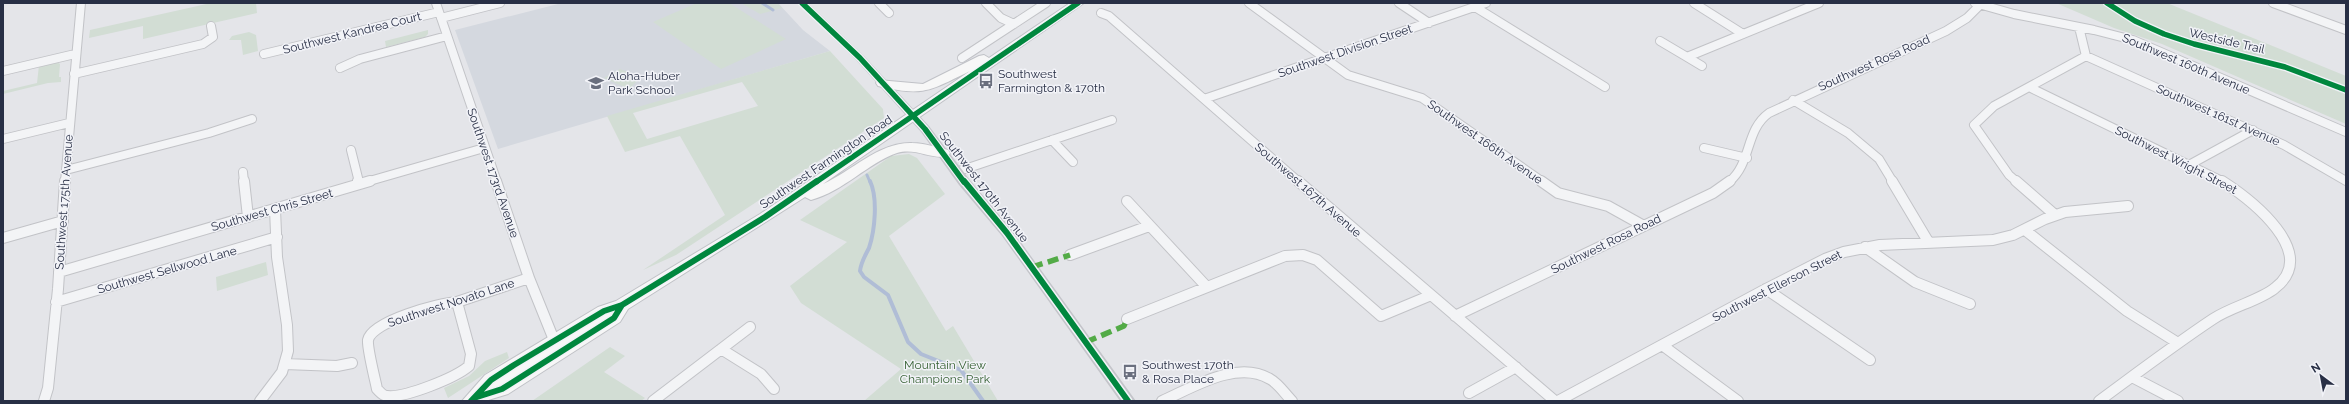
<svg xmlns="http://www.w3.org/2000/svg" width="2349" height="404" viewBox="0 0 2349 404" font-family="Raleway,sans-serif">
<rect width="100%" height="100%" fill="#e4e5e9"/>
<path fill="#d4d8df" d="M562,3h216l25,27 27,21 -332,98 -43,-119z"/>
<path fill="#d2ddd4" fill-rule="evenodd" d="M211,3h45l1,10 -114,26v-13l-54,12 1,-8z
M697,3h32l57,36 -65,30 -68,-47z
M741,3h37l4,5 -22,6z
M2056,3h111l179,73v48l-184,-80 -48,-16z
M428,30v4l-3,3 -39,10 -1,-6z
M249,32l7,3 2,16 -15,4 -2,-15h-12l3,-4z
M830,51l53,58 1,9 -208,137 -33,15 82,-55 -45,-79 -55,16 -18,-36zM742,82l16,24 -111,33 -14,-26z
M57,62l3,2 -1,13h2v5l-13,1 -45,11v-3l34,-8 2,-18z
M620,69l15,6 4,4 -10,10 -25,-11z
M909,154l8,4 28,36 -56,42 57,95 7,-5 45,75h-134l37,-32 -100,-66 -11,-17 57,-44 -47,-22 91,-64z
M266,262l2,13 -51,16 -1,-14z
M610,347l15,9 -21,16 41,26 -4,3h-109z
M507,352l2,6 -61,40 -4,-10 25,-12 16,-15z"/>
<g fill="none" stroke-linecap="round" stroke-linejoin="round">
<path stroke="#b0bdd6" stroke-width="3" d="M762,3l11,7
M867,175l3,7"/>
<path stroke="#b0bdd6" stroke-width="4" d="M870,181c8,17 5,49 -1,67 -4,8 -8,14 -9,23l4,6 24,18 20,47 13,12 40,16 22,31"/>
<defs>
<path id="street-far1" d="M436,3l61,179
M879,3l10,10
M986,3l15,15 13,6
M1249,3l99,72 74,23 121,84
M1399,3l30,20
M1694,3l49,31
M1975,3l39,11 80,16 39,10 213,92
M2273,3l73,27
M1475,7l130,80
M1101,13l8,3 190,166
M441,18l59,-15
M1660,41l27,16 132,-54
M264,54l175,-42
M2086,56l198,89 62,36
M1687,57l15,9
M962,58l84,-55
M340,68l20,-9 87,-23
M3,71l72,-17
M74,74l129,-30 10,-7 -2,-11
M2031,88l193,94
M1204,99l282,-96
M1793,100l55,33 31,26 14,23
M3,139l66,-16
M1052,140l21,22
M1704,148l43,10
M351,150l8,32
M2189,165l64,-35
M66,170l143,-37 43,-14
M243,172l1,10
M956,172l156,-52
M65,182l16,-179
M366,182l118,-34
M1729,182c23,-19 16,-52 40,-69l177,-82 21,-13 13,-13
M2017,182l-8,-7 -35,-50 20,-19 92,-50 -7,-29"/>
<path id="street" d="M244,181l4,36
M358,181l1,3
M496,181l33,97 25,62
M1298,181l257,220
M1541,181l17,12 50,13 36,20
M1892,181l37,62
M2016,181l39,34
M1127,201l79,85
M2025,230l102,81 51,32
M3,238l60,-17
M1865,247l50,35 55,22
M1070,255l79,-29
M59,272l311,-91
M1766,289l104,71
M56,302l221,-65
M457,302l14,52 -2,12c-14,12 -64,32 -82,30 -4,0 -7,-4 -10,-7 -2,-10 -10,-41 -9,-49 4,-19 72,-37 89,-38z
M457,302l72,-24
M1455,316l258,-123 17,-12
M1127,319l158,-63 18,-1 14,5 64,56 48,-20
M1662,345l76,56
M721,349l40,25 13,15
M285,364l52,2 15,-3
M2132,377l46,24
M1469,393l47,-26
M44,401l4,-13 10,-99 7,-108
M260,401l22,-29 6,-21 -1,-26 -10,-68 -2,-48
M653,401l97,-74
M1162,401c30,-13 75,-42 108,-22 9,5 15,15 22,22
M1558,401l208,-112 59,-30 19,-7 36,-7 113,-5 20,-5 32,-16 20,-7 63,-6
M2099,401c38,-28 75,-56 114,-82 20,-13 46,-18 62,-31 46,-35 -25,-89 -53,-107"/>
<path id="primary" d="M1070,3h14l-261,181c29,-13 56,-42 89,-41 12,0 24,4 36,7l2,3 -2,3c-16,4 -33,-9 -51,-3 -29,10 -53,38 -86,47l-6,-3 -177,112 -8,13 -112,72 -23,7h-23l23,-26 113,-68 18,-6 144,-87 210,-143c-41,20 -46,26 -92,15l-2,-3 2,-3 45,4 56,-28 5,-1 5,3z"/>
</defs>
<use href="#street-far1" stroke="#c2c3c7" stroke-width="10"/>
<use href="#street" stroke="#c2c3c7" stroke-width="12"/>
<use href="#primary" stroke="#c0c2c7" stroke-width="2"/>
<use href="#street-far1" stroke="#f3f4f6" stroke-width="8"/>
<use href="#street" stroke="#f3f4f6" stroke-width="10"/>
<path fill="#c4c5ca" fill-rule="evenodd" d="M797,3h11l56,53 65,70 40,53 43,51 124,171h-16l-118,-165 -43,-51 -38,-53 -65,-72z"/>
<use href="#primary" fill="#f7f7f7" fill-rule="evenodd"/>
<path stroke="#53ab47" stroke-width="5.5" stroke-dasharray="11 5.5" stroke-linecap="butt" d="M1032,267l38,-12
M1086,342l38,-16 3,-7"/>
<defs>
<path id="cycleway-far1" d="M802,3l58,55 65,71 39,53
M2107,3l28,18 29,13 30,10 91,23 61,23
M816,182l262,-179"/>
<path id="cycleway" d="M964,181l43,52 121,168
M477,397l25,-8 112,-71 8,-13
M471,401l20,-21 23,-15 90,-54 18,-6 143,-88 52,-36"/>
</defs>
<use href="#cycleway-far1" stroke="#f2f3f8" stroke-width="8"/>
<use href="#cycleway" stroke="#f2f3f8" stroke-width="9"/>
<use href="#cycleway-far1" stroke="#00873e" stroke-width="5.5"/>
<use href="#cycleway" stroke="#00873e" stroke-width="6"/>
</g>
<defs>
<symbol id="bus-bare" viewBox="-9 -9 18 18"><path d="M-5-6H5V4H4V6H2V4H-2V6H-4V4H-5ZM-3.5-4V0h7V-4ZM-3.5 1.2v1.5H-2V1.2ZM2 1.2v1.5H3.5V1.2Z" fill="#6a6f7e" stroke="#f2f3f8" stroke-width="2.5" paint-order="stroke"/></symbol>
<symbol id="school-bare" viewBox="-9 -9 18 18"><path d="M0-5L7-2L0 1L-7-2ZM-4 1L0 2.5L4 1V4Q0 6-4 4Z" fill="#6a6f7e" stroke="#f2f3f8" stroke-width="2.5" paint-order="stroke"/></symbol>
</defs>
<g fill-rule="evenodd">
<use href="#bus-bare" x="975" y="70" width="22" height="22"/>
<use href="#school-bare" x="585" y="72" width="22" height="22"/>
<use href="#bus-bare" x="1119" y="361" width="22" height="22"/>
</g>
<g text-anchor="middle" stroke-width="3" stroke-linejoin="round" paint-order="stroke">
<g font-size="12" fill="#282f45" stroke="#f2f3f8">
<text transform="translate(352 33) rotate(-14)" y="4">Southwest Kandrea Court</text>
<text transform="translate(2227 41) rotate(13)" y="4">Westside Trail</text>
<text transform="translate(1345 51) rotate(-19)" y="4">Southwest Division Street</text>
<text transform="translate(1874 63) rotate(-24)" y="4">Southwest Rosa Road</text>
<text transform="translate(2186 64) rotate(23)" y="4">Southwest 160th Avenue</text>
<text transform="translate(2218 115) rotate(24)" y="4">Southwest 161st Avenue</text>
<text transform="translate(1485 142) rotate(35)" y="4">Southwest 166th Avenue</text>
<text transform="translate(2176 160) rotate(27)" y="4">Southwest Wright Street</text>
<text transform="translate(826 162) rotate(-34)" y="4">Southwest Farmington Road</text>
<text transform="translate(493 173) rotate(71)" y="4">Southwest 173rd Avenue</text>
<text transform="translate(984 187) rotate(52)" y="4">Southwest 170th Avenue</text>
<text transform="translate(1308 190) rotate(41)" y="4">Southwest 167th Avenue</text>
<text transform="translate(64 202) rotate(-86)" y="4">Southwest 175th Avenue</text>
<text transform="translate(272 210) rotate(-16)" y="4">Southwest Chris Street</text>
<text transform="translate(1606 244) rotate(-26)" y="4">Southwest Rosa Road</text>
<text transform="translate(167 270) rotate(-16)" y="4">Southwest Sellwood Lane</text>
<text transform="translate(1777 286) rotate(-27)" y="4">Southwest Ellerson Street</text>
<text transform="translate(451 303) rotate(-18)" y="4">Southwest Novato Lane</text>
</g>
<g font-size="12" fill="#282f45" stroke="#f2f3f8" text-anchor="start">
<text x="998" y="78">Southwest<tspan x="998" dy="14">Farmington &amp; 170th</tspan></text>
<text x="608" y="80">Aloha-Huber<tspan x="608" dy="14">Park School</tspan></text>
<text x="1142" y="369">Southwest 170th<tspan x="1142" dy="14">&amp; Rosa Place</tspan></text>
</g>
<g font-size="12" fill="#376234" stroke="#f2f3f8">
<text x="945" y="369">Mountain View<tspan x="945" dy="14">Champions Park</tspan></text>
</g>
</g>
<rect width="2349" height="404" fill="none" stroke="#282f45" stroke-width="8"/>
<g transform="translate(2321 376) rotate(328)" stroke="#f2f3f8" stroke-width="3" paint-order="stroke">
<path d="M0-3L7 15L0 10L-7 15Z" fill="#282f45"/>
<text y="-6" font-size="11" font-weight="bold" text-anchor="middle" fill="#282f45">N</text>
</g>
</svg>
